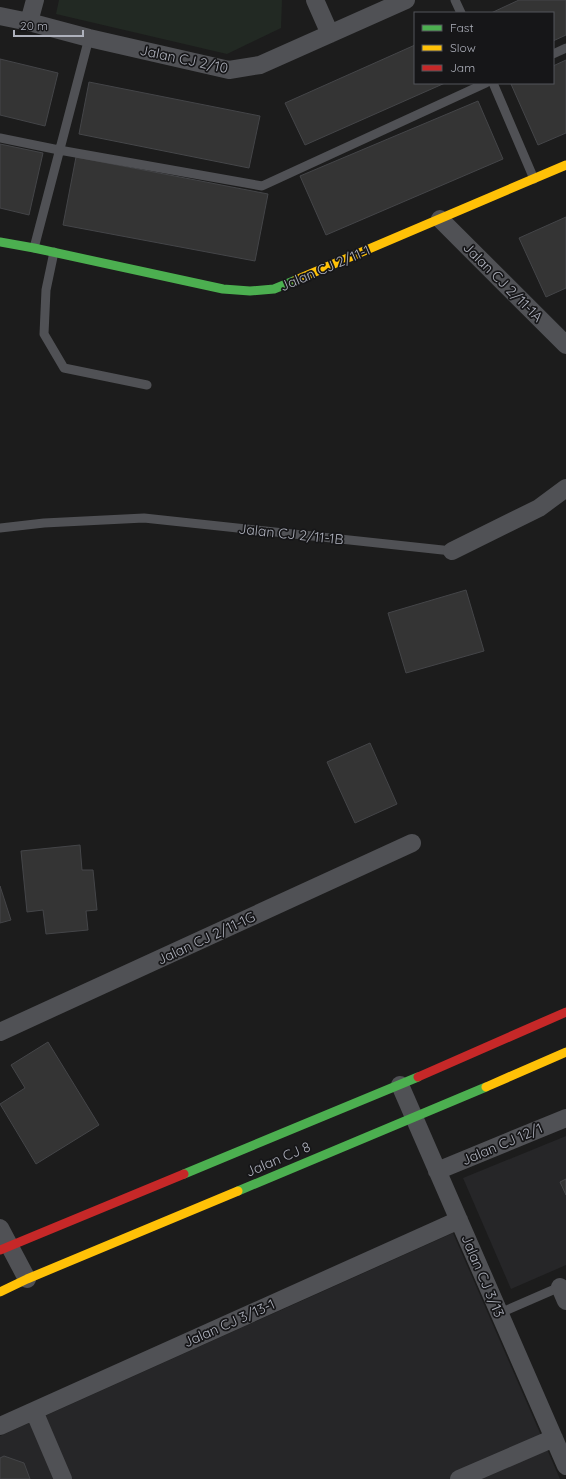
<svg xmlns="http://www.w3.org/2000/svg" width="566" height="1479" viewBox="0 0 566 1479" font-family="Quicksand,sans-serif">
<rect width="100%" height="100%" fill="#1c1c1c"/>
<path fill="#262628" d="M566,1136v129l-55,24 -48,-111z
M453,1233l107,246h-560v-43z"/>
<path fill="#222923" d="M59,0h223l-1,28 -54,26 -171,-40z"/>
<path fill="#343434" stroke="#444548" d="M519,0h47v35l-13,6v-28h-62z
M415,45v38h30l-140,62 -20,-42z
M0,59l58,14 -13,53 -45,-11z
M566,60v73l-28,12 -27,-61 3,-1h39v-17z
M89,82l171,34 -11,52 -170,-34z
M478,101l25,58 -177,76 -26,-59z
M0,144l43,9 -14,62 -29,-7z
M76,157l192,37 -13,67 -192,-36z
M566,217v71l-20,9 -27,-59z
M466,590l18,61 -78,22 -18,-60z
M370,743l27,61 -42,19 -28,-61z
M80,845l2,25h11l4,40 -11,1 2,19 -42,4 -3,-24 -16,2 -6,-61z
M0,886l11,34 -11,3z
M48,1042l51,83 -63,39 -36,-60 25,-16 -14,-23z
M566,1179v16l-6,-13z
M4,1456l20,7 6,16h-30v-21z"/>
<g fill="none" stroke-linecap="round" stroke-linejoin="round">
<path stroke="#505155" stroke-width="9" d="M455,0l6,13
M553,54l13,-6
M493,83l41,96
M0,138l59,12 203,36 224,-103
M34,248l55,-210
M54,252l-8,38 -2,44 20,34 83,17
M0,528l44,-5 100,-5 308,33
M500,1313l62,-27"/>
<path stroke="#505155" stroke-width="18" d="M315,0l15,34
M0,16l29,6 60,16 140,32 31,-5 146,-65
M29,22l6,-22
M440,219l126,126
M452,551l87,-43 27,-20
M0,1032l412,-189
M400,1085l166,381
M437,1171l129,-53
M0,1228l27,51
M560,1287l6,14
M34,1411l29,68
M0,1426l459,-206
M459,1479l95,-41"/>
<path stroke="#4caf50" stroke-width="9" d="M0,242l34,6 189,41 27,2 24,-2 22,-9
M184,1174l234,-97
M238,1191l248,-104"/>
<path stroke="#ffc107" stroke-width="9" d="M296,280l270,-115
M486,1087l80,-35
M0,1292l27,-13 211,-88"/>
<path stroke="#c62828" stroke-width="9" d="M418,1077l148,-65
M0,1250l184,-76"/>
</g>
<g text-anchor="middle" stroke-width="3.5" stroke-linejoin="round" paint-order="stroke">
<g font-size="14" fill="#aeb1bc" stroke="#161618">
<text transform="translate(184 59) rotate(12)" y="5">Jalan CJ 2/10</text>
<text transform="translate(325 268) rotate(-23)" y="5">Jalan CJ 2/11-1</text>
<text transform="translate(503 282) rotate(45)" y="5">Jalan CJ 2/11-1A</text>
<text transform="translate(291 534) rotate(6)" y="5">Jalan CJ 2/11-1B</text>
<text transform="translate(206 938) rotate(-25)" y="5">Jalan CJ 2/11-1G</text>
<text transform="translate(502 1144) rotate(-23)" y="5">Jalan CJ 12/1</text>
<text transform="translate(278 1159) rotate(-23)" y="5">Jalan CJ 8</text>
<text transform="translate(483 1276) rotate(67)" y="5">Jalan CJ 3/13</text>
<text transform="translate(229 1323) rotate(-24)" y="5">Jalan CJ 3/13-1</text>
</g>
</g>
<rect x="414" y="12" width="140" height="72" fill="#161618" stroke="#53545a"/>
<rect x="422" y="25" width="20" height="6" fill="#4caf50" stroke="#53545a"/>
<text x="450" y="32" font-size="12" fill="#aeb1bc">Fast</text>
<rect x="422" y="45" width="20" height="6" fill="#ffc107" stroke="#53545a"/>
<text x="450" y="52" font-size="12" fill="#aeb1bc">Slow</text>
<rect x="422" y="65" width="20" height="6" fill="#c62828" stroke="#53545a"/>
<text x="450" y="72" font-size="12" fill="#aeb1bc">Jam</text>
<path d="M14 30v6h69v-6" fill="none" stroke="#aeb1bc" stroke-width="2"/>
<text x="20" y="30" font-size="12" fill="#aeb1bc" stroke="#161618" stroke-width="3" paint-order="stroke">20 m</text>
</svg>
